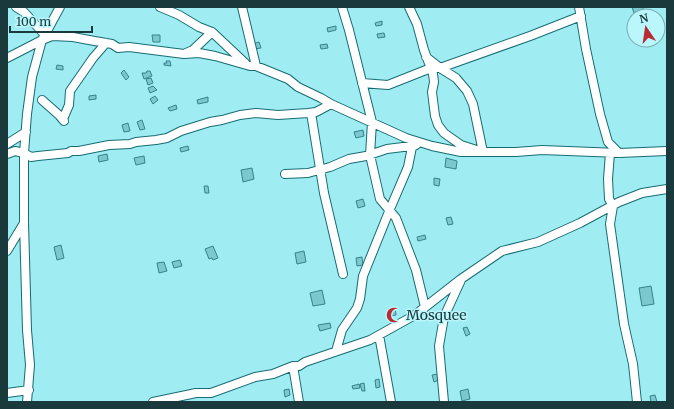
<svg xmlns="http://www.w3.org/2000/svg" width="674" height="409" viewBox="0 0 674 409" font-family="Merriweather,serif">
<rect width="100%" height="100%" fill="#9fecf3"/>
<path fill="#7bc8cf" stroke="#36848b" d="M632,7h11v3l-9,3z
M382,21v4l-6,1 -1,-3z
M336,26v4l-8,2 -1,-4z
M384,33l1,4 -7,1 -1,-4z
M152,35h8v7h-7z
M259,42l2,6 -7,1 -2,-5z
M327,44l1,4 -7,1 -1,-4z
M166,61h4l1,5 -7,-1v-2h3z
M57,65l6,1v4l-7,-1z
M124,70l5,7 -3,3 -5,-7z
M147,71h3l2,5 -8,3 -2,-6h4z
M151,78l2,5 -5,2 -2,-6z
M153,86l4,4 -7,3 -2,-5z
M96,95v4l-7,1v-4z
M155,96l3,4 -5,4 -3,-5z
M208,97v5l-10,2 -1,-4z
M176,105l1,4 -7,2 -2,-3z
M142,120l3,9 -5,1 -3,-8z
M128,123l2,8 -6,1 -2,-7z
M363,130l1,6 -8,2 -2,-6z
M188,146l1,4 -8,2 -1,-4z
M107,154l1,6 -9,2 -1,-6z
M144,156l1,7 -9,2 -2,-7z
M446,158l11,3 -1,8 -11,-2z
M252,168l2,11 -11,3 -2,-12z
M434,178l6,1 -1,7 -5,-1z
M204,186h4l1,7h-4z
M363,199l2,7 -7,2 -2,-7z
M451,217l2,7 -5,1 -2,-7z
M425,235l1,4 -8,2 -1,-4z
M61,245l3,13 -7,2 -3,-13z
M213,246l5,12 -5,2 -1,-2 -3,1 -4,-10z
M304,251l2,11 -9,2 -2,-11z
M362,257l1,8 -6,1 -1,-8z
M180,260l2,6 -8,2 -2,-6z
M164,262l3,9 -8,2 -2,-10z
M651,286l3,18 -12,2 -3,-18z
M322,290l3,14 -12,2 -3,-13z
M395,308l1,7 -7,1 -1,-7z
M330,323l1,5 -11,3 -2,-6z
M467,327l3,7 -4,2 -3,-8z
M438,374l1,6 -5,2 -2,-7z
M379,379l1,8 -4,1 -1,-8z
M364,383l1,8h-3l-2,-7z
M359,384l1,4 -7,1 -1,-3z
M289,389l1,6 -5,2 -1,-7z
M468,389l2,10 -8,2 -2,-10z
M655,395l2,7h-6l-1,-6z"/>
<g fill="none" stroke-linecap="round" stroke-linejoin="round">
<defs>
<path id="minor" d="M16,7l8,5 21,23
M160,7l19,8 20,12 13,5 33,31
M242,7l14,59
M342,7l7,23 23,92 -2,33 10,44 16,19 20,52 9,37
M409,7l8,17 7,26 9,24 1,8 -2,10 3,24 3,9 6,8 17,12 22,7 -10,-48 -6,-13 -11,-13 -16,-10 -14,-11
M579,7l7,42 14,65 8,28 11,11
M186,53l7,-3 19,-18
M7,58l35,-18 10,-4 21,1 16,3 23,4 6,4 11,-1 55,7 15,-1 16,3 35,10h6l32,13 10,8 23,11 10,6 75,34 26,8 29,6h55l26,-2 77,3 48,-2
M362,83l26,2 43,-17h9l90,-32 51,-20
M42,100l17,15 5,6
M311,113l13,80 19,81
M63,119l6,-14 1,-14 23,-33 13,-15
M7,144l19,-12
M610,153l-2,26 1,20 4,7 -3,18 14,100 9,40 4,38
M7,154l8,-3 9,2 7,4 7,-1 30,-3 3,-2h8l30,-6 21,-1 6,-2 20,-2 11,-2 14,-7 29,-9 12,-2 18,-5 16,-2 22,2 30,-2 8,-1 15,-8
M285,174l23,-1 22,-6 19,-8 17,-3 21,-7 16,-2h9l4,-2
M7,251l17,-28
M379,335l12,67
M336,351l6,-21 15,-22 3,-9 3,-23 27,-67 18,-42 4,-20
M293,366l6,36
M7,393l22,-3
M27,402l3,-37 -3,-35 -3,-107v-70l3,-39 5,-37 10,-37 18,-33
M153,402l43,-9h15l44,-16 18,-3 20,-8h6l6,-4 65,-22 45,-25 46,-36 41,-28 36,-9 42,-19 39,-21 23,-9 25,-4
M444,402l-5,-56 5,-29 17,-37"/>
</defs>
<use href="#minor" stroke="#176c73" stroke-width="10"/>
<use href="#minor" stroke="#fff" stroke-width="8"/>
</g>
<defs>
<symbol id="mosque-bare" viewBox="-9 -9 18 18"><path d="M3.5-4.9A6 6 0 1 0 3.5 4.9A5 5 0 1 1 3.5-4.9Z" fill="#ba2a33" stroke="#baf7fc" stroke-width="2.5" paint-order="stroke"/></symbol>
</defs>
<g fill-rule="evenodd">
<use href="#mosque-bare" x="383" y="304" width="22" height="22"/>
</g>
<g text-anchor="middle" stroke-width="3" stroke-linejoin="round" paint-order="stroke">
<g font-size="14" fill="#19393c" stroke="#baf7fc" text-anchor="start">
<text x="406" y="320">Mosquee</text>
</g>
</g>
<rect width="674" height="409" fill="none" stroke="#19393c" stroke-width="16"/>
<g transform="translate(646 28) rotate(347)"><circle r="19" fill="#baf7fc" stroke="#7aabaf"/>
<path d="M0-3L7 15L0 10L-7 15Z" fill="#ba2a33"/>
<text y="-6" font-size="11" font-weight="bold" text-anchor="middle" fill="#19393c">N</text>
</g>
<path d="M10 26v6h82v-6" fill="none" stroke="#19393c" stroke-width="2"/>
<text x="16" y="26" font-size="12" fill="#19393c" stroke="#baf7fc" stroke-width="3" paint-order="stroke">100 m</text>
</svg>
